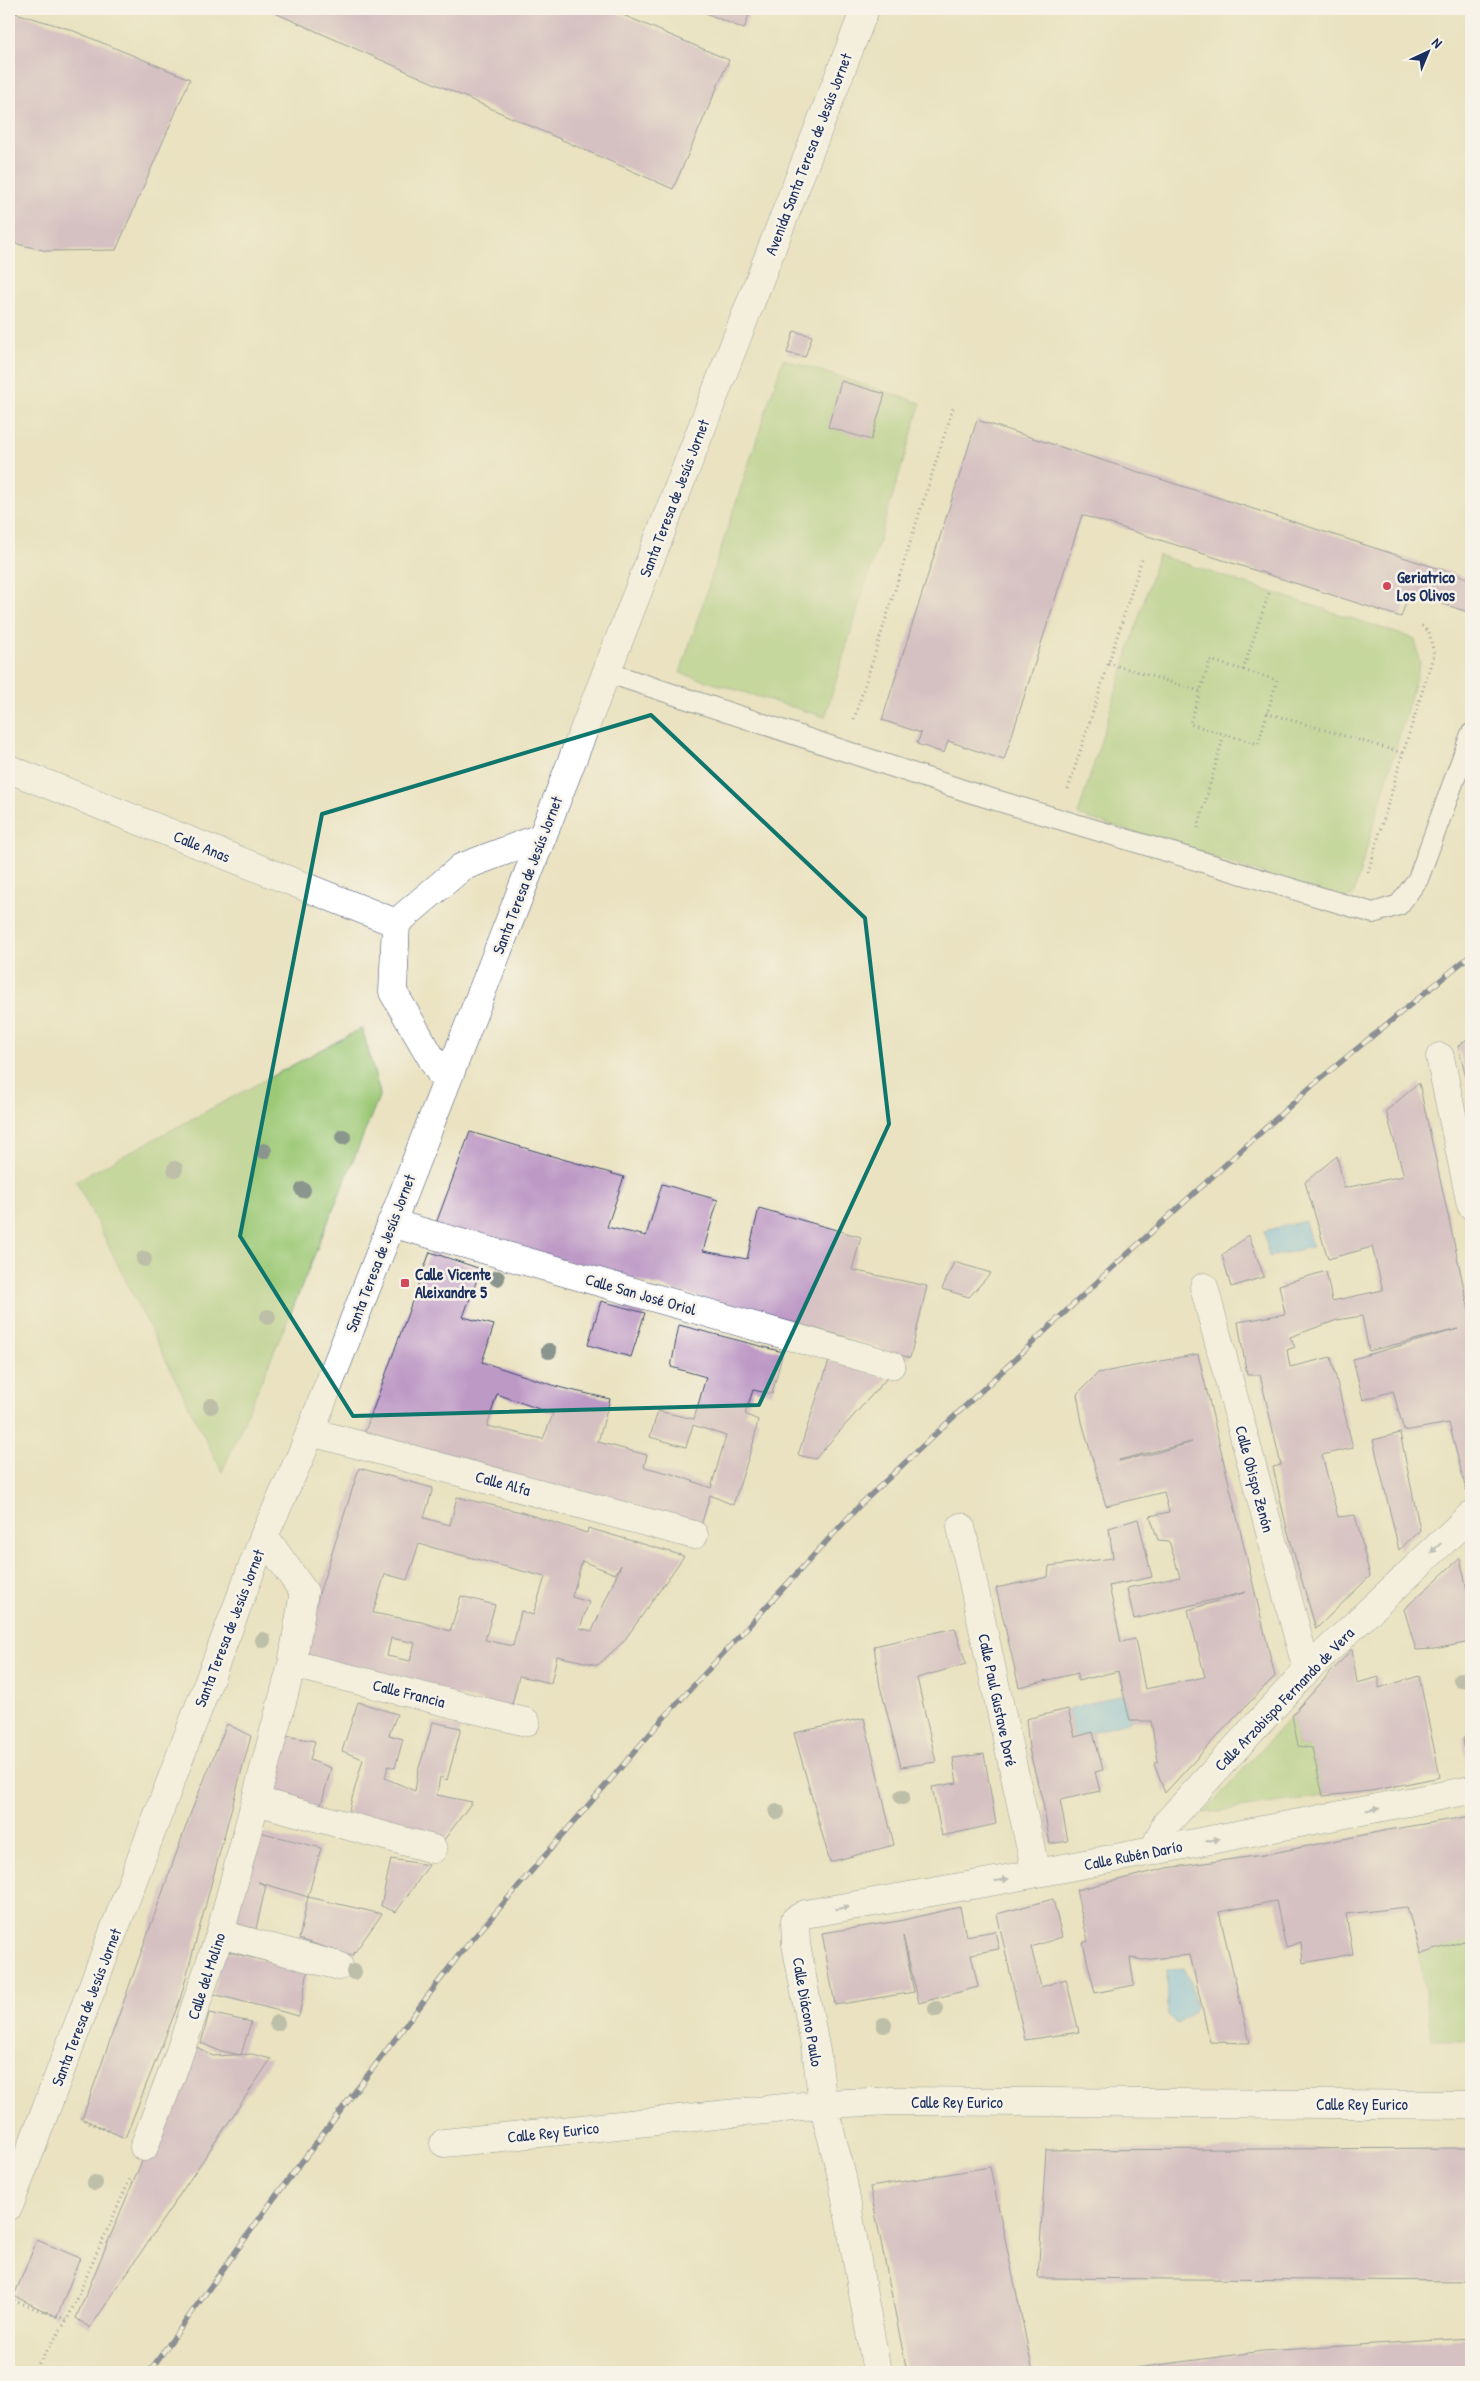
<svg xmlns="http://www.w3.org/2000/svg" width="1480" height="2381" viewBox="0 0 1480 2381" font-family="'Patrick Hand',sans-serif">
<rect width="100%" height="100%" fill="#f7f3e8"/>
<filter id="ink" filterUnits="userSpaceOnUse"><feTurbulence type="fractalNoise" baseFrequency=".02" numOctaves="2"/><feDisplacementMap in="SourceGraphic" scale="10" xChannelSelector="R" yChannelSelector="G"/><feConvolveMatrix kernelMatrix="1 2 1 2 8 2 1 2 1" color-interpolation-filters="sRGB"/></filter>
<filter id="wash" filterUnits="userSpaceOnUse"><feTurbulence type="fractalNoise" baseFrequency=".0096" numOctaves="4" result="noise"/><feDisplacementMap in="SourceGraphic" scale="20" xChannelSelector="R" yChannelSelector="G"/><feGaussianBlur stdDeviation="1.12" result="paint"/><feColorMatrix in="noise" values="0 0 0 0 0 0 0 0 0 0 0 0 0 0 0 0 0 1.4 0 .05"/><feComposite in="paint" operator="in"/></filter>
<g filter="url(#wash)">
<rect width="100%" height="100%" fill="#eae2c0"/>
<path fill="#9cc976" stroke="#5c7c6a" d="M783,359l138,44 -96,314 -145,-44z
M1158,555l257,84 5,25 -67,232 -9,3 -266,-84z
M362,1028l18,66 -88,216 -70,162 -146,-291z
M1292,1715l6,31 14,2 11,48 -119,17z
M1471,1937v65l-4,1 3,38h-38l-14,-97z"/>
<path fill="#70bdea" stroke="#4676a4" d="M1305,1221l7,26 -43,10 -5,-26z
M1123,1694l7,27 -55,16 -7,-28z
M1183,1968l7,14 6,26 -9,10 -10,6 -9,-9 -1,-46z"/>
<g id="blocks">
<path fill="#bd99c6" fill-rule="evenodd" d="M266,9h343l120,51 -56,129z
M696,9h55l-7,20z
M9,11l60,18 121,50 -74,171 -69,1 -38,-9z
M794,331l18,5 -7,21 -18,-4z
M841,381l44,13 -14,46 -43,-13z
M977,420l494,159v34l-62,-20 -8,24 -319,-102 -78,245 -56,-19 -4,12 -27,-9 4,-11 -39,-13z
M1471,646v14l-4,-2z
M1471,1036v60l-13,-50z
M1419,1083l52,237v165l-5,5 -17,-67 -45,8 -11,-40 -30,9 -10,-41 105,-30 -89,22 -7,-35 -25,4 -47,17 5,10 -8,3 3,17 41,-10 22,91 -31,7 16,62 17,-2 15,61 -54,53 -29,-100 -14,-62 8,-2 -21,-90h-13l-9,-53 47,-8 -6,-29 47,-14 6,30 51,-11 -11,-43 -44,12 -23,-77 32,-26 7,32 60,-12 -18,-65z
M470,1132l154,45 -17,50 39,9 16,-52 56,16 -15,51 44,8 12,-51 102,29 -9,33 75,16 -17,72 -74,-24 -401,-108z
M1249,1235l15,42 -33,10 -9,-32z
M430,1252l51,17 -18,48 31,8 -12,37 80,26 48,11 -12,43 49,13 -3,12 32,8 35,13 15,-52 -33,-11 -7,22 -36,-10 8,-26 36,8 12,-42 -35,-10 8,-42 104,27 -11,42 -19,-4 -8,24 13,6 -5,24 -20,61 -23,-10 -9,31 -338,-89zM497,1394l56,20 -10,25 -56,-13z
M954,1262l37,11 -22,24 -27,-8z
M601,1301l44,12 -14,44 -43,-12z
M1198,1354l77,322 -57,59 -53,58 -11,-29 4,-3 -7,-40h-21l-12,-50 -40,10v-8l-59,14 -23,-99 52,-11 1,-11 64,-8 -4,-30 29,-9 14,58 -43,9 12,56 14,-3 10,50 60,-12 -17,-67 58,-18 -112,27 -7,-31 53,-11 -11,-36 -11,-1 -8,-24 19,-4 -5,-20 -58,14 -24,-84 -5,-28 21,-21zM1192,1442l-37,11 -36,8v-1z
M829,1361l58,17 -72,81 -17,-4z
M1400,1433l20,97 -21,20 -26,-110z
M359,1468l74,20 -9,30 26,7 7,-28 64,15 66,21 1,-5 96,28 -60,85 -26,24 -41,-9 -6,27 -32,-7 -8,33 -208,-51 15,-61zM419,1544l126,33 -12,38 -12,-4 -8,35 -28,-6 10,-35 -34,-9 -11,35 -29,-9 -48,-9 12,-39 22,6zM582,1561l33,13 6,-9 -29,66 -12,-3 9,-26 -17,-5zM391,1638l24,5 -5,18 -23,-5z
M1460,1558l11,49v35l-37,7 -18,1 -12,-41z
M955,1628l11,36 -49,14 19,84 -35,5 -21,-81 -6,-40z
M1352,1649l5,34 22,-6v11l40,-12 21,101 -69,14 -48,5 -11,-48 -14,-2 -6,-31z
M358,1702l39,12 -8,21 14,4 -8,29 -7,-2 -3,12 30,13 3,-20 15,-49 28,6 -14,52 -7,-3 -3,18 35,7 -28,38 -96,-27 15,-54 -21,-8z
M1068,1709l7,28 18,-5 10,38 -8,2 5,19 -40,9 8,41 -18,3 -7,-41 -14,-54 -3,-30z
M864,1718l30,127 -64,17 -36,-129z
M227,1724l24,12 -71,264 -55,138 -43,-19 109,-307z
M286,1736l29,5 -5,19 21,8 -12,45 -52,-17z
M1471,1736v27h-5l-3,-26z
M984,1754l12,70 -54,12 -10,-49 25,-4 -4,-25z
M1471,1816v123l-50,15 -14,-47 -61,7 7,40 -50,9 -2,-21 -15,5 -10,-46 -57,11 31,131 -40,-1 -20,-87 -47,5 -13,-2 4,27 -39,8 -12,-50 5,-2 -12,-51 91,-22 96,-13 125,-25z
M256,1831l65,17 -13,49 -50,-15 8,3 -10,44 -23,-6z
M391,1859l38,6 -33,47 -15,-6z
M308,1897l74,17 -30,42 -53,-17z
M1053,1899l9,38 -31,10 10,40 25,-8 13,53 -54,8 -28,-126z
M960,1907l6,29 29,-5 4,18 -28,5 7,33 -59,16 -16,-67 11,56 -79,13 -13,-72 77,-12z
M224,1951l84,20 -9,45 -86,-22z
M209,2013l42,9 -10,33 -24,-5 -16,-7z
M191,2044l22,12 39,-2 19,5 -181,269 -14,-10z
M1471,2148v133l-433,-3 8,-128z
M990,2167l43,205h-126l-37,-185z
M37,2240l43,18 -23,59 -43,-21z
M1471,2338v34h-365l157,-21z"/>
</g>
</g>
<g filter="url(#ink)">
<use href="#blocks" fill-opacity="0" stroke="#3a4a6d" stroke-width="1"/>
<g fill="none" stroke-linecap="round" stroke-linejoin="round">
<defs>
<path id="lane" d="M606,672l366,121 401,120 26,-8 19,-26 53,-145"/>
<path id="street" d="M9,769l387,154
M1440,1057l31,148
M446,1083l-53,-91 3,-69 66,-56 80,-30
M391,1223l500,142
M1204,1287l103,383
M311,1432l383,103
M961,1527l75,346
M292,1664l234,58
M256,1801l177,48
M1153,1851l13,-27 141,-154 164,-155
M220,1934l119,32
M444,2143l379,-39 71,-3 577,4
M144,2147l33,-87 43,-126 72,-270 12,-72 -40,-56
M9,2206l255,-670 38,-83 563,-1444
M877,2372l-35,-195 -19,-73 -6,-47 -21,-113 -1,-24 10,-6 196,-34 470,-90"/>
</defs>
<use href="#lane" stroke="#3a4a6d" stroke-width="22"/>
<use href="#street" stroke="#3a4a6d" stroke-width="29"/>
<path stroke="#3a4a6d" stroke-width="3" stroke-dasharray="1 4" stroke-linecap="butt" d="M1210,660l67,20 -19,64 -68,-20z
M1108,663l92,28
M1243,670l26,-77
M1267,713l136,40 -36,123
M854,719l99,-311
M1403,753l31,-99 -5,-22 -8,-7
M1068,789l75,-233
M1198,828l26,-94
M80,2118l31,14
M9,2299l58,21
M33,2372l34,-52 63,-141"/>
<use href="#lane" stroke="#fff" stroke-width="20"/>
<use href="#street" stroke="#fff" stroke-width="28"/>
<defs>
<path id="rail" d="M149,2372l126,-175 184,-242 202,-234 199,-216 251,-236 203,-185 157,-129"/>
</defs>
<use href="#rail" stroke="#1b2f5e" stroke-width="5.5"/>
<use href="#rail" stroke="#f7f3e8" stroke-width="4" stroke-dasharray="11" stroke-linecap="butt"/>
</g>
<g fill="#8a958d">
<circle cx="343" cy="1137" r="8"/>
<circle cx="264" cy="1151" r="8"/>
<circle cx="175" cy="1169" r="8"/>
<circle cx="303" cy="1190" r="8"/>
<circle cx="144" cy="1259" r="8"/>
<circle cx="497" cy="1278" r="8"/>
<circle cx="268" cy="1317" r="8"/>
<circle cx="549" cy="1351" r="8"/>
<circle cx="211" cy="1406" r="8"/>
<circle cx="263" cy="1640" r="8"/>
<circle cx="1461" cy="1680" r="8"/>
<circle cx="902" cy="1797" r="8"/>
<circle cx="777" cy="1812" r="8"/>
<circle cx="354" cy="1972" r="8"/>
<circle cx="936" cy="2009" r="8"/>
<circle cx="277" cy="2023" r="8"/>
<circle cx="884" cy="2025" r="8"/>
<circle cx="95" cy="2183" r="8"/>
</g>
<defs><path id="oneway-solid" d="M-6-.8H1V-3.2L6.5 0L1 3.2V.8H-6Z" transform="scale(1.25)"/></defs>
<g fill="#8d97ae">
<use href="#oneway-solid" transform="translate(1436 1548) rotate(137)"/>
<use href="#oneway-solid" transform="translate(1373 1809) rotate(-11)"/>
<use href="#oneway-solid" transform="translate(1213 1840) rotate(-11)"/>
<use href="#oneway-solid" transform="translate(1002 1880) rotate(-10)"/>
<use href="#oneway-solid" transform="translate(842 1908) rotate(-10)"/>
</g>
</g>
<path d="M0 0H1480V2381H0ZM651,715l214,203 24,206 -130,281 -406,11 -113,-180 82,-422z" fill="#eae2c0" fill-opacity=".55" fill-rule="evenodd"/>
<path fill="none" stroke="#0f766e" stroke-width="4" stroke-linejoin="round" d="M651,715l214,203 24,206 -130,281 -406,11 -113,-180 82,-422z"/>
<g fill="#d1495b" stroke="#f7f3e8" stroke-width="2">
<circle cx="1387" cy="586" r="5"/>
<rect x="400" y="1278" width="10" height="10" rx="2.5"/>
</g>
<g text-anchor="middle" stroke-width="5" stroke-linejoin="round" paint-order="stroke">
<g font-size="16" fill="#1b2f5e" stroke="#f7f3e8">
<text transform="translate(808 154) rotate(-69)" y="6">Avenida Santa Teresa de Jesús Jornet</text>
<text transform="translate(674 498) rotate(-69)" y="6">Santa Teresa de Jesús Jornet</text>
<text transform="translate(202 846) rotate(22)" y="6">Calle Anas</text>
<text transform="translate(527 875) rotate(-69)" y="6">Santa Teresa de Jesús Jornet</text>
<text transform="translate(380 1253) rotate(-69)" y="6">Santa Teresa de Jesús Jornet</text>
<text transform="translate(641 1294) rotate(16)" y="6">Calle San José Oriol</text>
<text transform="translate(1255 1479) rotate(75)" y="6">Calle Obispo Zenón</text>
<text transform="translate(503 1483) rotate(15)" y="6">Calle Alfa</text>
<text transform="translate(229 1628) rotate(-69)" y="6">Santa Teresa de Jesús Jornet</text>
<text transform="translate(409 1693) rotate(14)" y="6">Calle Francia</text>
<text transform="translate(1284 1699) rotate(-46)" y="6">Calle Arzobispo Fernando de Vera</text>
<text transform="translate(998 1700) rotate(78)" y="6">Calle Paul Gustave Doré</text>
<text transform="translate(1133 1855) rotate(-11)" y="6">Calle Rubén Darío</text>
<text transform="translate(206 1976) rotate(-72)" y="6">Calle del Molino</text>
<text transform="translate(86 2007) rotate(-69)" y="6">Santa Teresa de Jesús Jornet</text>
<text transform="translate(808 2012) rotate(80)" y="6">Calle Diácono Paulo</text>
<text x="957" y="2108">Calle Rey Eurico</text>
<text x="1362" y="2110">Calle Rey Eurico</text>
<text transform="translate(553 2132) rotate(-6)" y="6">Calle Rey Eurico</text>
</g>
<g font-size="16" font-weight="bold" fill="#1b2f5e" stroke="#f7f3e8" text-anchor="start">
<text x="1397" y="583">Geriatrico<tspan x="1397" dy="18">Los Olivos</tspan></text>
<text x="415" y="1280">Calle Vicente<tspan x="415" dy="18">Aleixandre 5</tspan></text>
</g>
</g>
<rect width="1480" height="2381" fill="none" stroke="#f7f3e8" stroke-width="30"/>
<g transform="translate(1428 52) rotate(44)" stroke="#f7f3e8" stroke-width="4" paint-order="stroke">
<path d="M0-4L9 19L0 12L-9 19Z" fill="#1b2f5e"/>
<text y="-8" font-size="14" font-weight="bold" text-anchor="middle" fill="#1b2f5e">N</text>
</g>
</svg>
